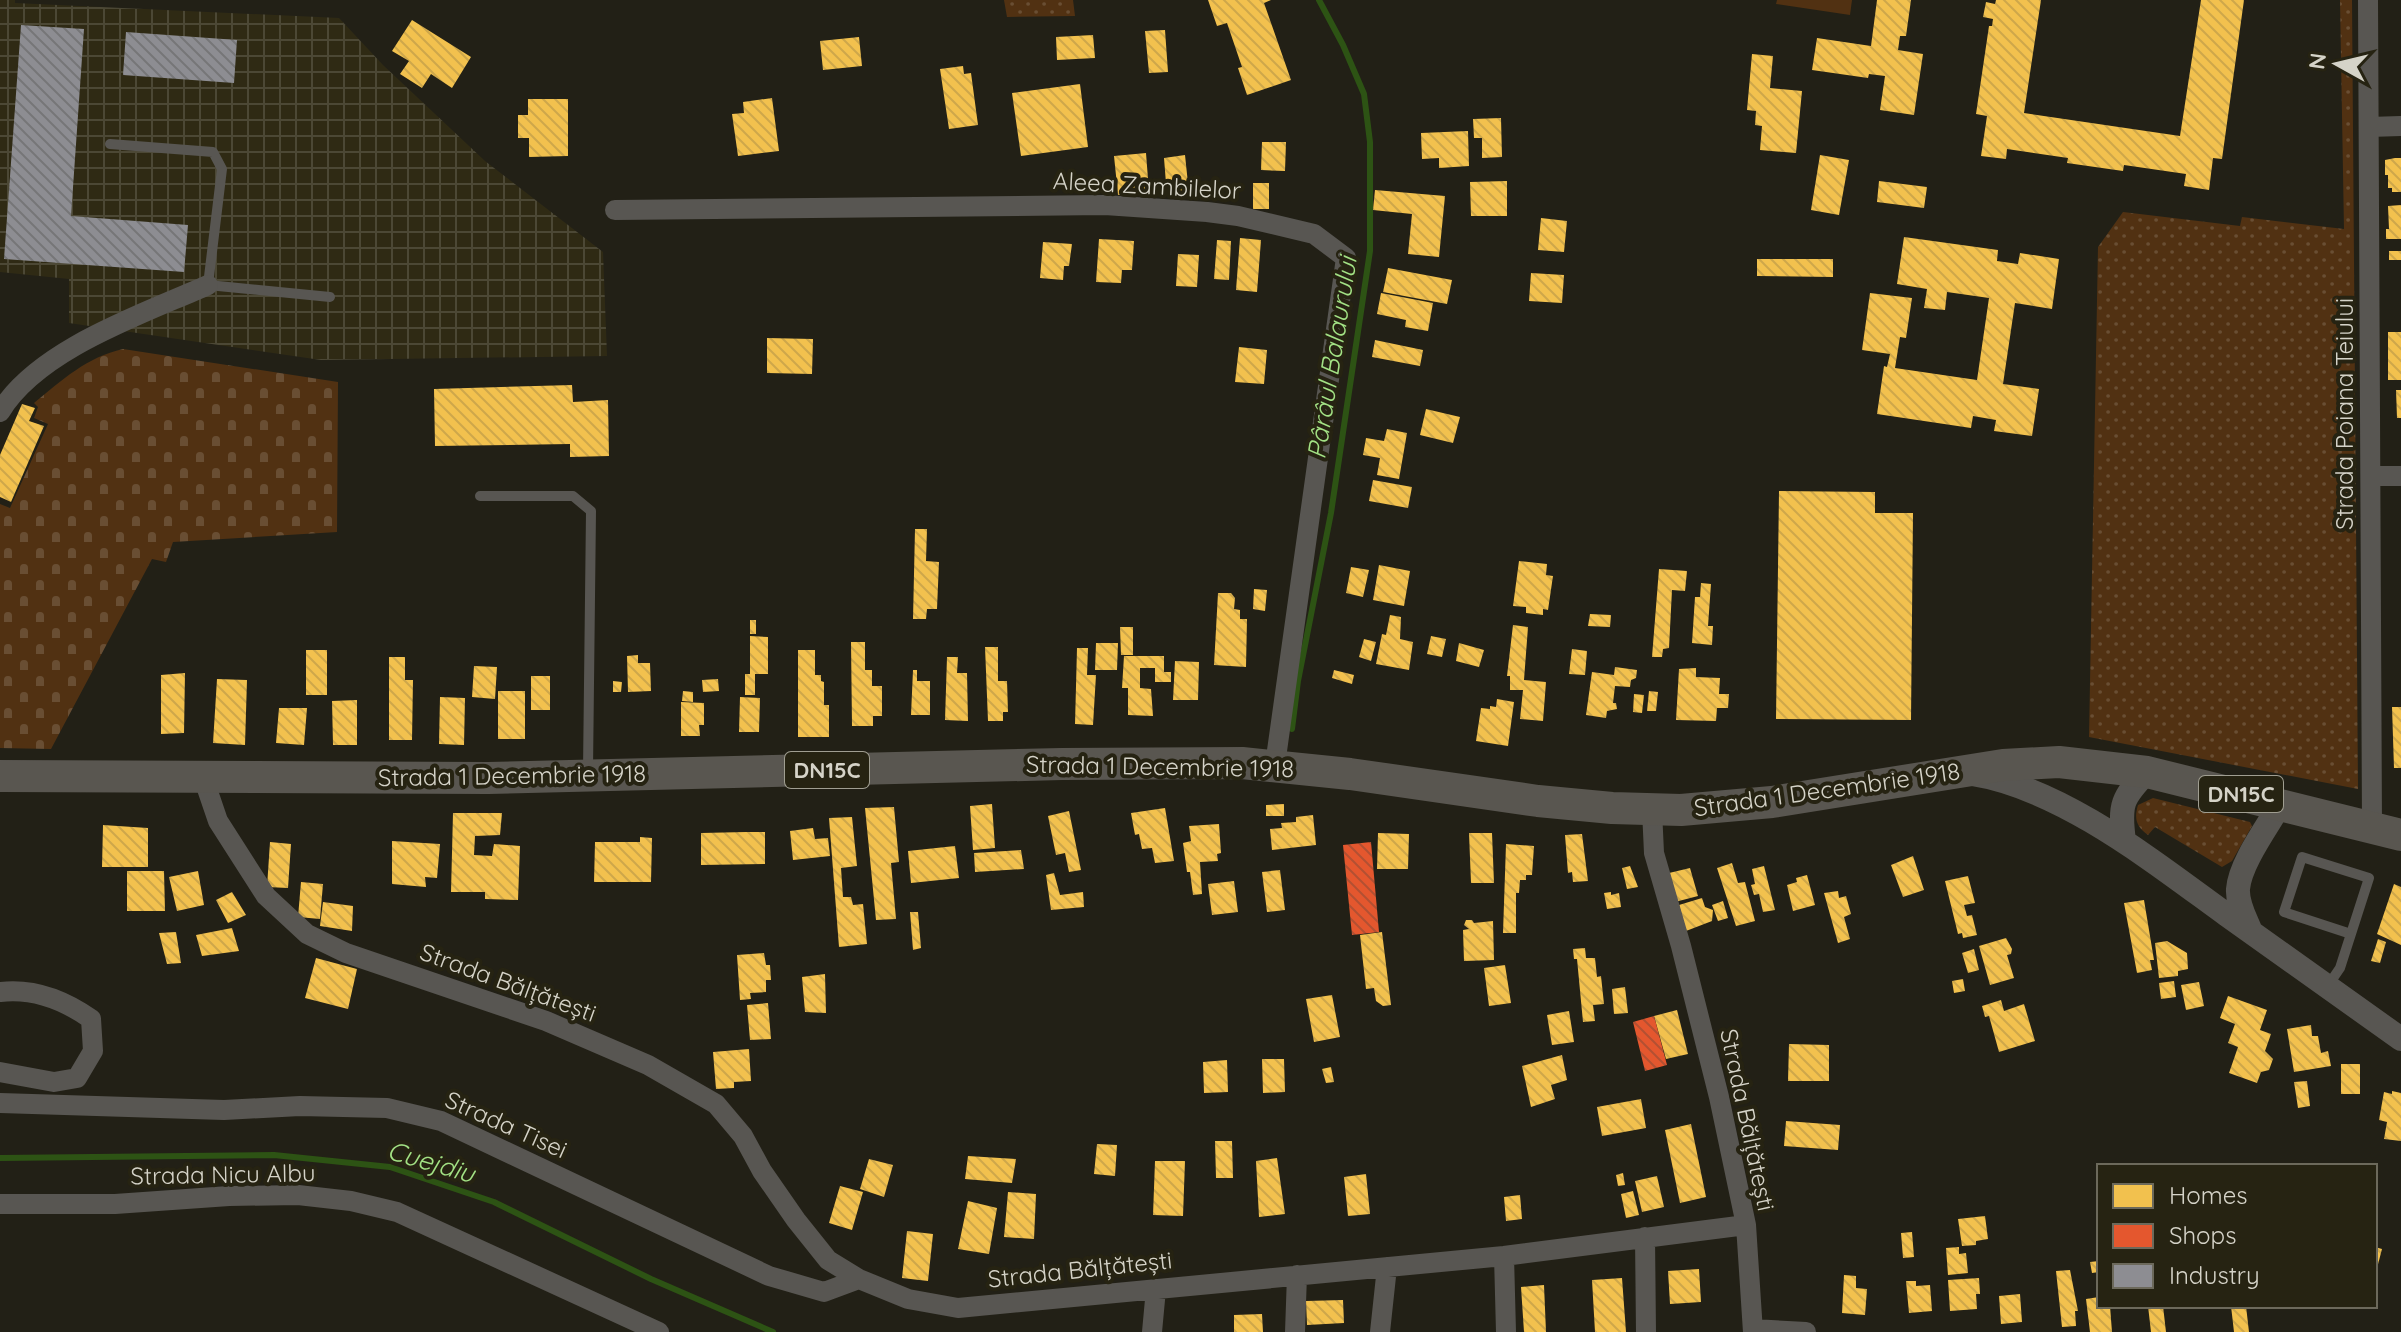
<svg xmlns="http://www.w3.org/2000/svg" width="2401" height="1332" viewBox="0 0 2401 1332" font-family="Quicksand,sans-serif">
<defs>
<pattern id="industrial-grid" width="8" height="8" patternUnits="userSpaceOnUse" patternTransform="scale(2)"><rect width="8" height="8" fill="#2f2a14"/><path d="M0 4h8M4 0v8" fill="none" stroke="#4c4835"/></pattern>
<pattern id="grass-dots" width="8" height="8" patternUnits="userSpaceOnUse" patternTransform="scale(2)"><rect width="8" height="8" fill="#513112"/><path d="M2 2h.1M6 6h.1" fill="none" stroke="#694e33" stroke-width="1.8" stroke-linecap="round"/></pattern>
<pattern id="cemetery-stones" width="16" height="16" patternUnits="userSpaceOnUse" patternTransform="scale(2)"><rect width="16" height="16" fill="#513112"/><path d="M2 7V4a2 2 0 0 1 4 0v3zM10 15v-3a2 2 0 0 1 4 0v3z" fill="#694e33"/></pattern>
<pattern id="homes-back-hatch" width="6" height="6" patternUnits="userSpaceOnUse" patternTransform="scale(2)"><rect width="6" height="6" fill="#f2c14e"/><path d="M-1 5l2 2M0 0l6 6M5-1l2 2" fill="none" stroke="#cea74a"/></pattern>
<pattern id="shops-back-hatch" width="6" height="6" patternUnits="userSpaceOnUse" patternTransform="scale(2)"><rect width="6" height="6" fill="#e4572e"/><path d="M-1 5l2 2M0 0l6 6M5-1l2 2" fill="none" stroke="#b35032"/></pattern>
<pattern id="industry-back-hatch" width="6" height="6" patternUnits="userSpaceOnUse" patternTransform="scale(2)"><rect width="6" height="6" fill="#8d8d92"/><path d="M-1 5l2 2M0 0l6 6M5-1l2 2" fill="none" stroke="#767678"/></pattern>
</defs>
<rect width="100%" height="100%" fill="#222016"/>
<path fill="url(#industrial-grid)" d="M0,0h15v3l324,15 44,47 102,96 118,91 4,104 -286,4 -252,-37v-44l-69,-7z"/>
<path fill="url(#grass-dots)" d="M1004,0h69l2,16 -68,1z
M2340,0h12l6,789 -269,-52 9,-490 25,-35 117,14 2,-9 102,12z
M2153,798l97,24 2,4 -20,35 -10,6 -67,-40 -7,8c-12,-9 -14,-16 -10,-30z"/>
<path fill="url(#cemetery-stones)" d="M123,349l215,33 -1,150 -164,10 -7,20 -14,-3 -101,190 -51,-1v-244l10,4 38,-84 -14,-6 4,-11 -4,-4c28,-23 53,-46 89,-54z"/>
<path fill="#513112" d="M1777,0h75l-2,15 -74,-11z"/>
<path fill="url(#homes-back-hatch)" d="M1208,0h63l-7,3 27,77 -44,15 -9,-27 4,-1 -15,-44 -10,3z
M1877,0h34l-5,36h-6l-2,14 25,4 -9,61 -34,-5 5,-34 -16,-2 -1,4 -56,-8 5,-32 54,8z
M1996,0h45l-17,113 156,23 21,-136h43l-22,159 -9,-1 -4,32 -25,-4 2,-12 -62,-9 -1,6 -56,-8 1,-5 -61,-9 -1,10 -25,-3 6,-40 -11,-2 13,-88h3l1,-7 -10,-2 3,-15 9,2z
M412,20l59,37 -19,31 -21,-14 -9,14 -22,-14 9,-13 -17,-10z
M1165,30l3,42 -19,1 -4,-42z
M1093,35l2,23 -38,2 -1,-23z
M859,37l3,29 -39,4 -3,-29z
M1752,54l21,2 -3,32 32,3 -6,62 -36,-3 2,-24 -7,-1 1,-14 -9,-1z
M963,66l1,8 7,-1 7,52 -29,4 -9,-60z
M1080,84l8,63 -67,9 -9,-63z
M772,98l7,53 -41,5 -6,-42 12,-1 -1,-11z
M528,99h40v57l-39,1v-19h-11v-23h10z
M1501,118l1,39 -20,1v-20h-8l-1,-19z
M1468,131l1,35 -30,2v-10l-17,1 -1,-26z
M1262,142h24l-1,29 -24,-1z
M1146,153l3,39 -31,3 -4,-39z
M1185,155l4,38 -22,3 -3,-38z
M1820,155l29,5 -10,55 -28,-5z
M2395,158h6v34h-9v-4h-4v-13h-3v-15z
M1507,181v35h-36l-1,-34z
M1879,181l48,6 -3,21 -47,-6z
M1253,183h16v26h-16z
M1375,190l70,6 -6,61 -31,-3 4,-40 -39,-4z
M2401,205v34h-15v-10h3l-1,-23z
M1541,218l26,3 -3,31 -26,-2z
M1904,237l94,13 -1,11 21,3 2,-11 39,6 -7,50 -37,-6 -12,81 36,5 -7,47 -38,-5 2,-11 -23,-4 -2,12 -94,-14 7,-48 3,1 3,-13 -28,-4 8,-57 42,5 -6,40 -6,-1 -5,31 82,12 12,-82 -42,-6 -2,18 -21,-2 3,-19 -30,-5z
M1240,238l21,2 -4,52 -21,-2z
M1099,239l35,2 -2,29h-10l-1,13 -25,-1z
M1217,240l14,1 -2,39 -15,-1z
M1043,242l29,2 -3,22h-5l-1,14 -23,-2z
M2389,251h12v9h-12z
M1178,254l21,1 -2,32 -21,-1z
M1757,259h76v18l-76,-1z
M1388,268l64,12 -5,24 -64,-12z
M1531,273l33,2 -2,28 -33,-2z
M1381,293l52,10 -5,28 -23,-4 1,-7 -29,-6z
M2388,332h13v48h-13z
M767,338l46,1 -1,35 -45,-1z
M1375,340l48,10 -3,16 -48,-9z
M1239,347l28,3 -3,34 -29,-2z
M572,385l1,17 35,-2 1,56 -39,1v-13l-135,2 -1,-57z
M2396,390h5v28h-4z
M22,404l13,4 -6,13 15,5 -33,76 -11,-5v-42z
M1426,409l34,8 -7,26 -33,-8z
M1387,429l20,4 -8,46 -22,-4 3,-17 -17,-3 3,-17 18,3z
M1373,480l39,7 -4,21 -39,-7z
M1779,491l96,1v21h38l-2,207 -135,-1z
M915,529h12l-1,32 13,1 -2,47h-10l-1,10h-13z
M1519,561l28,3 -1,11 7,1 -5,34 -5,-1v6l-17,-2v-6l-13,-1z
M1379,565l31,6 -6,35 -31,-6z
M1351,567l18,3 -6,27 -17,-4z
M1659,569l28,2 -2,20 -13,-1 -3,58 -6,1 -1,8h-10z
M1701,583l10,1 -3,42h5l-1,19 -20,-2 3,-46h5z
M1254,589l13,1 -2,21 -12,-2z
M1218,593h13l4,5 -1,11 6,1v9h7l-1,48 -32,-2z
M1590,614l21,1 -1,12 -22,-1z
M1390,615l11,2 -1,22 13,3 -4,28 -33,-6 6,-30 4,1z
M750,620h6v14h-6z
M1513,625l15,2 -4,53 22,2 -3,39 -23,-2 3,-29h-13v-14h-3z
M1120,627h13v28h-12z
M750,636l18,1v37h-13v21h-10v-21h5z
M1431,636l15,3 -4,18 -15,-3z
M1364,639l12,3 -5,19 -12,-4z
M851,642h14v28h7v16h10v30h-9v10h-21z
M1096,643h22l-1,27h-22z
M1459,643l25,7 -5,17 -23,-6z
M985,647h13v34h9l1,31h-5v9h-15z
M1077,648h11l-1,27h9l-3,50 -18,-1z
M1572,649l15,2 -2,24 -16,-1z
M306,650h21v45h-21z
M798,650h17v25h6v6l3,1v23h5v32h-31z
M638,655v8h12l1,28 -23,1 -1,-36z
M1124,656h40v16h7v10h-16v-14h-15v20l11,1 2,27 -25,-1v-27h-6z
M389,657h16v23h8l-1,60h-23z
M947,657h11l-1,16h10l1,48 -23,-1z
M1175,661l24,1 -1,38h-25z
M474,666l23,1 -2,32 -23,-2z
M1615,667l22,3 -1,8 -5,2 -1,7 -15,-1 -2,17h3l1,6 -10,2 -1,7 -20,-3 6,-43 22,3z
M1696,668v9l24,1 -1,16h10l-1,14h-11l-1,13 -40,-1 3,-51z
M913,670h4v11h13v34h-19z
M1334,670l20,5 -2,9 -20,-6z
M185,673l-1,60 -23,1v-59z
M531,676h19v34h-19z
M217,679l30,1 -2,65 -32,-2z
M718,679l1,12 -16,1 -1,-12z
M613,681l9,1 -1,10h-8z
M498,691h27v48h-27z
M683,691l10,1v10l-11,-1z
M1649,691l9,1 -2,19h-9z
M1634,694l10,1 -2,18 -9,-1z
M440,697l25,1 -1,47 -25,-1z
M740,697l20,1 -1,34h-20z
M1497,699l17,3 -6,44 -32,-5 5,-33 9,1v-3l6,1z
M357,700v45h-24l-1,-44z
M681,702l23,1v22h-5l1,11h-19z
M2392,707h9v61h-7z
M279,708h28l-3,37 -28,-2z
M992,804l3,44 -22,2 -3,-44z
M1284,804v12h-18v-11z
M894,807l5,55 -8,1 5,56 -20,1 -11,-112z
M1165,808l9,53 -19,2 -3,-15 -10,1 -3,-15 -4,1 -4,-22z
M1069,811l12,59 -12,2 -4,-19 -9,2 -8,-39z
M453,813h49l-2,22 -25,1 -1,19 18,1 2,-12 26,2 -2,54 -33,-1v-7h-34z
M1313,815l3,30 -44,5 -2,-21 12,-1 -1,-5 15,-1v-5z
M852,817l5,49 -16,2 2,29h8l2,8 10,-1 4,40 -28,3 -10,-129z
M1219,824l2,29 -4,1 1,7 -18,1 2,32 -9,1 -3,-23h-3l-4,-29 8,-2 -2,-15z
M103,825l45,3v39h-46z
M813,828l2,11 13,-1 2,18 -37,4 -3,-29z
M746,832h19v32l-64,1v-32z
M1378,833l31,1 -1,35h-31z
M1469,833h23l2,50h-23z
M1582,834l6,47 -15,1 -1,-10 -4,1 -3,-38z
M640,837l12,1 -1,44h-57l1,-40h45z
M392,841l48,3 -3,34 -12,-1 1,10 -34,-3z
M270,842l21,2 -3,44 -21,-1z
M1506,844l28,2 -2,29h-6v5h-6l-1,13h-3v40h-13z
M955,846l4,32 -48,5 -3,-32z
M1021,850l3,19 -49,3 -1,-19z
M1913,856l11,34 -21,7 -12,-32z
M1732,863l6,20 7,-1 10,39 -19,5 -19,-58z
M1630,866l8,21 -11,2 -5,-21z
M1764,866l11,44 -12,2 -4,-18 -5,1 -3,-10 4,-1 -3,-15z
M1690,868l8,28 -23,6 -6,-29z
M1280,870l5,40 -18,2 -5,-40z
M127,871h37l1,40h-38z
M198,871l6,34 -27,6 -8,-34z
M1054,873l6,22 23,-3 1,15 -33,3 -5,-35z
M1807,875l8,30 -22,6 -6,-26 10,-3 -1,-4z
M1968,876l7,27 -11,2 3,11 5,-1 5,20 -14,3 -1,-5 -4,1 -13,-53z
M1234,881l4,31 -26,3 -4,-31z
M301,882l22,2 -3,35 -22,-2z
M2394,884l7,3v58l-24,-11z
M1838,891l1,7 7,-2 5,18 -7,3 6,22 -12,4 -14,-50z
M232,892l14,23 -18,8 -12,-23z
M1611,892v3l8,-2 2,14 -14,2 -3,-16z
M1702,898l3,9 8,3 -1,11 -26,10 -7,-26z
M2144,900l10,60h-4l2,10 -15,3 -13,-70z
M1723,901l5,17 -10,3 -6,-16z
M323,902l30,4 -1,25 -32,-5z
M910,912h8l3,36 -8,2z
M1466,920h6l2,3 19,-2 1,39 -30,1 -1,-31 6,-1 -5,-4z
M232,928l7,23 -37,5 -6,-21z
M176,932l5,31 -14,1 -8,-31z
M1382,932l9,73 -8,1 -7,-5 -2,-13 -8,1 -6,-54z
M2006,938l6,11 -1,5 -4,1 7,23 -24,7 -11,-39z
M2378,939l8,3 -6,21 -9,-2z
M2167,941l20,12 1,16 -10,2v5l-19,2 -4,-35z
M1585,948l1,10h9l2,19 4,-1 3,28 -11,1 2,16 -12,1 -6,-63h-3l-1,-10z
M1974,949l5,21 -11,3 -6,-20z
M764,953l2,12h4l1,15h-5v12l-16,1 1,6 -11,1 -3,-45z
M316,958l41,11 -9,40 -43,-11z
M1505,965l6,38 -22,3 -5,-38z
M825,974l1,39 -21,-1 -3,-35z
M1963,979l2,12 -11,2 -2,-12z
M2174,981l2,16 -15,2 -2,-16z
M2199,982l5,24 -18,4 -5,-25z
M1625,987l3,26 -14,1 -2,-25z
M1332,995l8,42 -26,5 -8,-43z
M2228,996l39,14 -7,20 11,4 -6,17 8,8 -4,11 -8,2 -4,11 -28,-10 9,-26 -10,-4 7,-19 -15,-6z
M2001,1000l3,11 20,-7 11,37 -36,11 -10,-36 -4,1 -3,-11z
M768,1003l3,36 -21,1 -3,-35z
M1677,1010l11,44 -22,5 -12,-43z
M1569,1011l5,31 -22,3 -5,-30z
M2311,1025l1,11h6l3,17 7,-2 3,15 -37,6 -7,-43z
M1789,1044l40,1v36h-41z
M749,1049l2,32 -17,1v6l-18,1 -3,-37z
M1562,1055l5,25 -16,5 4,14 -24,8 -9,-41z
M1262,1059h22l1,33 -22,1z
M1227,1060l1,32 -24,1 -1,-31z
M2341,1064h19v30h-19z
M1331,1067l3,15 -8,1 -4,-14z
M2307,1081l3,25 -12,2 -4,-26z
M2392,1091l9,2v48l-17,-2 3,-17 -8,-2 5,-28 8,2z
M1641,1099l5,29 -44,8 -5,-29z
M1786,1121l54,4 -2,25 -54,-4z
M1691,1124l15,73 -26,6 -15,-73z
M1215,1141h17l1,37h-17z
M1097,1144l20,1 -2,31 -21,-2z
M968,1156l48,3 -4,24 -47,-4z
M1277,1158l8,56 -26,3 -3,-56z
M869,1159l24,6 -9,32 -24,-8z
M1155,1161h30l-2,55 -30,-1z
M1623,1173l2,12 -7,1 -2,-11z
M1366,1174l4,40 -22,2 -4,-39z
M1657,1176l7,31 -22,5 -7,-31z
M840,1186l23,6 -11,38 -23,-7z
M1633,1191l6,24 -13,3 -5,-24z
M1008,1192l28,2 -2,45 -30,-2z
M1520,1195l2,24 -16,2 -2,-24z
M968,1201l29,7 -8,46 -31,-5z
M1985,1216l3,23 -12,2v4l-14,1 -4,-27z
M907,1231l26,3 -5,47 -26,-3z
M1912,1232l2,25 -11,1 -2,-25z
M1959,1247v7l7,-1 2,20 -20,2 -2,-27z
M2375,1247l7,2 -6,23h-1z
M2099,1261v11l-7,1 -2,-11z
M1699,1269l2,33 -31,2 -2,-33z
M2070,1270l8,41h-3l1,15 -14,1 -6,-56z
M1844,1275l12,1v12l11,1 -2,26 -23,-2z
M1622,1278l4,54h-31l-3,-52z
M1979,1278l1,16h-4l1,15 -27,2 -2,-31z
M1906,1281h10v5l14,-1 2,26 -23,2z
M1544,1285l2,47h-22l-3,-45z
M2020,1294l2,28 -21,2 -2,-28z
M2099,1297v9h11l2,26h-22l-4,-33z
M1343,1300l1,23 -37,2 -1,-24z
M2148,1306h15l3,26h-15z
M2231,1306h15l3,26h-15z
M1262,1314l1,18h-29v-17z"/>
<path fill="url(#shops-back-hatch)" d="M1371,842l8,90 -27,3 -9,-90z
M1654,1016l13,49 -22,6 -12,-49z"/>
<path fill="url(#industry-back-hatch)" d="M21,25l63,4 -13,187 117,9 -4,47 -180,-13z
M126,32l111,8 -3,43 -111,-8z"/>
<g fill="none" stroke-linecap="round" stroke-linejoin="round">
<path stroke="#2d5314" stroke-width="6" d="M1292,729l6,-48 33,-168 39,-262v-109l-6,-48 -21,-49 -24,-45
M0,1158l274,-3 116,12 104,35 157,77 122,53"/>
<path stroke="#585652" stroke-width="10" d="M110,144l103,8 9,17 -14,116 122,12
M480,496h93l18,15 -3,259
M2327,987l13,-19 29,-90 -67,-21 -18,55 67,22"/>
<path stroke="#585652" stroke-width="20" d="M2368,0l4,827
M2369,127l32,-1
M615,210l490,-5 102,7 31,4 76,18 32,24 -71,507
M0,412c38,-63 143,-98 208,-127
M2372,476h29
M203,777l15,44 48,75 41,38 39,19 200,68 102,44 68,39 27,32 19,35 34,49 32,40 31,19 49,20 50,9 546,-52 242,-31
M1652,810l2,43 27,93 38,151 27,128 7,107
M0,992c33,-4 64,8 91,27l2,32 -16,27 -23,4 -54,-10
M0,1103l224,7 76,-4 87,2 54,13 328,155 55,16 35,-13
M0,1204h115l114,-8 69,-1 53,6 46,11 262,120
M1645,1237l1,95
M1504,1256l2,76
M1753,1329l53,3
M1152,1332l4,-43
M1295,1332l2,-57
M1380,1332l7,-65"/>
<path stroke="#585652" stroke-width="24" d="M1972,774c90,14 183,89 255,141 58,42 116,83 174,124
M2124,841c-5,-37 -2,-43 23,-69
M2251,932c-5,-13 -14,-28 -13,-43 2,-26 30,-63 43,-86"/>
<path stroke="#595650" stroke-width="32" d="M0,776l488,2 574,-14 180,-1 108,11 188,27 74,7 69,2 91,-8 231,-37 56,-3 88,10 254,63"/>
</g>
<g text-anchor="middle" stroke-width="8" stroke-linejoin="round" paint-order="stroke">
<g fill="#262312" stroke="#a09e91" stroke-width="2">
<rect x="785" y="752" width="84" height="36" rx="6"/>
<rect x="2199" y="776" width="84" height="36" rx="6"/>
</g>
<g font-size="22" font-weight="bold" fill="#d5d3c8">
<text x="827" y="778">DN15C</text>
<text x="2241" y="802">DN15C</text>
</g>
<g font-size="24" fill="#d5d3c8" stroke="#262312">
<text transform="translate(1147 186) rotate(3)" y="8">Aleea Zambilelor</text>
<text transform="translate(2345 414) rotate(-90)" y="8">Strada Poiana Teiului</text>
<text transform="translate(1160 767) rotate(1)" y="8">Strada 1 Decembrie 1918</text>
<text transform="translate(512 776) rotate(-1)" y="8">Strada 1 Decembrie 1918</text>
<text transform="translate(1827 790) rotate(-8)" y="8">Strada 1 Decembrie 1918</text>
<text transform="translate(508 983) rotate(20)" y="8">Strada Bălțătești</text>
<text transform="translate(1747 1120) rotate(78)" y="8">Strada Bălțătești</text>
<text transform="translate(506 1125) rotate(24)" y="8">Strada Tisei</text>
<text transform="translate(223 1175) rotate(-1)" y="8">Strada Nicu Albu</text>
<text transform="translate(1080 1270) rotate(-6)" y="8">Strada Bălțătești</text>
</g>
<g font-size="26" font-style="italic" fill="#a3e285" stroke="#262312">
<text transform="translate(1332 358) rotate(-81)" y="9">Pârâul Balaurului</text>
<text transform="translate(431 1162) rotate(16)" y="9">Cuejdiu</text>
</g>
</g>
<rect x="2097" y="1164" width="280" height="144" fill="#262312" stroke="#6c695b" stroke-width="2"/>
<rect x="2113" y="1184" width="40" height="24" fill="#f2c14e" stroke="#6c695b" stroke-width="2"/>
<text x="2169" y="1204" font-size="24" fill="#d5d3c8">Homes</text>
<rect x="2113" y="1224" width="40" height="24" fill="#e4572e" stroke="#6c695b" stroke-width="2"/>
<text x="2169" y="1244" font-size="24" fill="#d5d3c8">Shops</text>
<rect x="2113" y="1264" width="40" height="24" fill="#8d8d92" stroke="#6c695b" stroke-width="2"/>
<text x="2169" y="1284" font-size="24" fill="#d5d3c8">Industry</text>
<g transform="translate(2337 64) rotate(278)" stroke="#262312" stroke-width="6" paint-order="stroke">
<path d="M0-6L14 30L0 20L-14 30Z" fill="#d5d3c8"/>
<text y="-12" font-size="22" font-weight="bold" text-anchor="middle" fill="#d5d3c8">N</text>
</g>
</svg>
